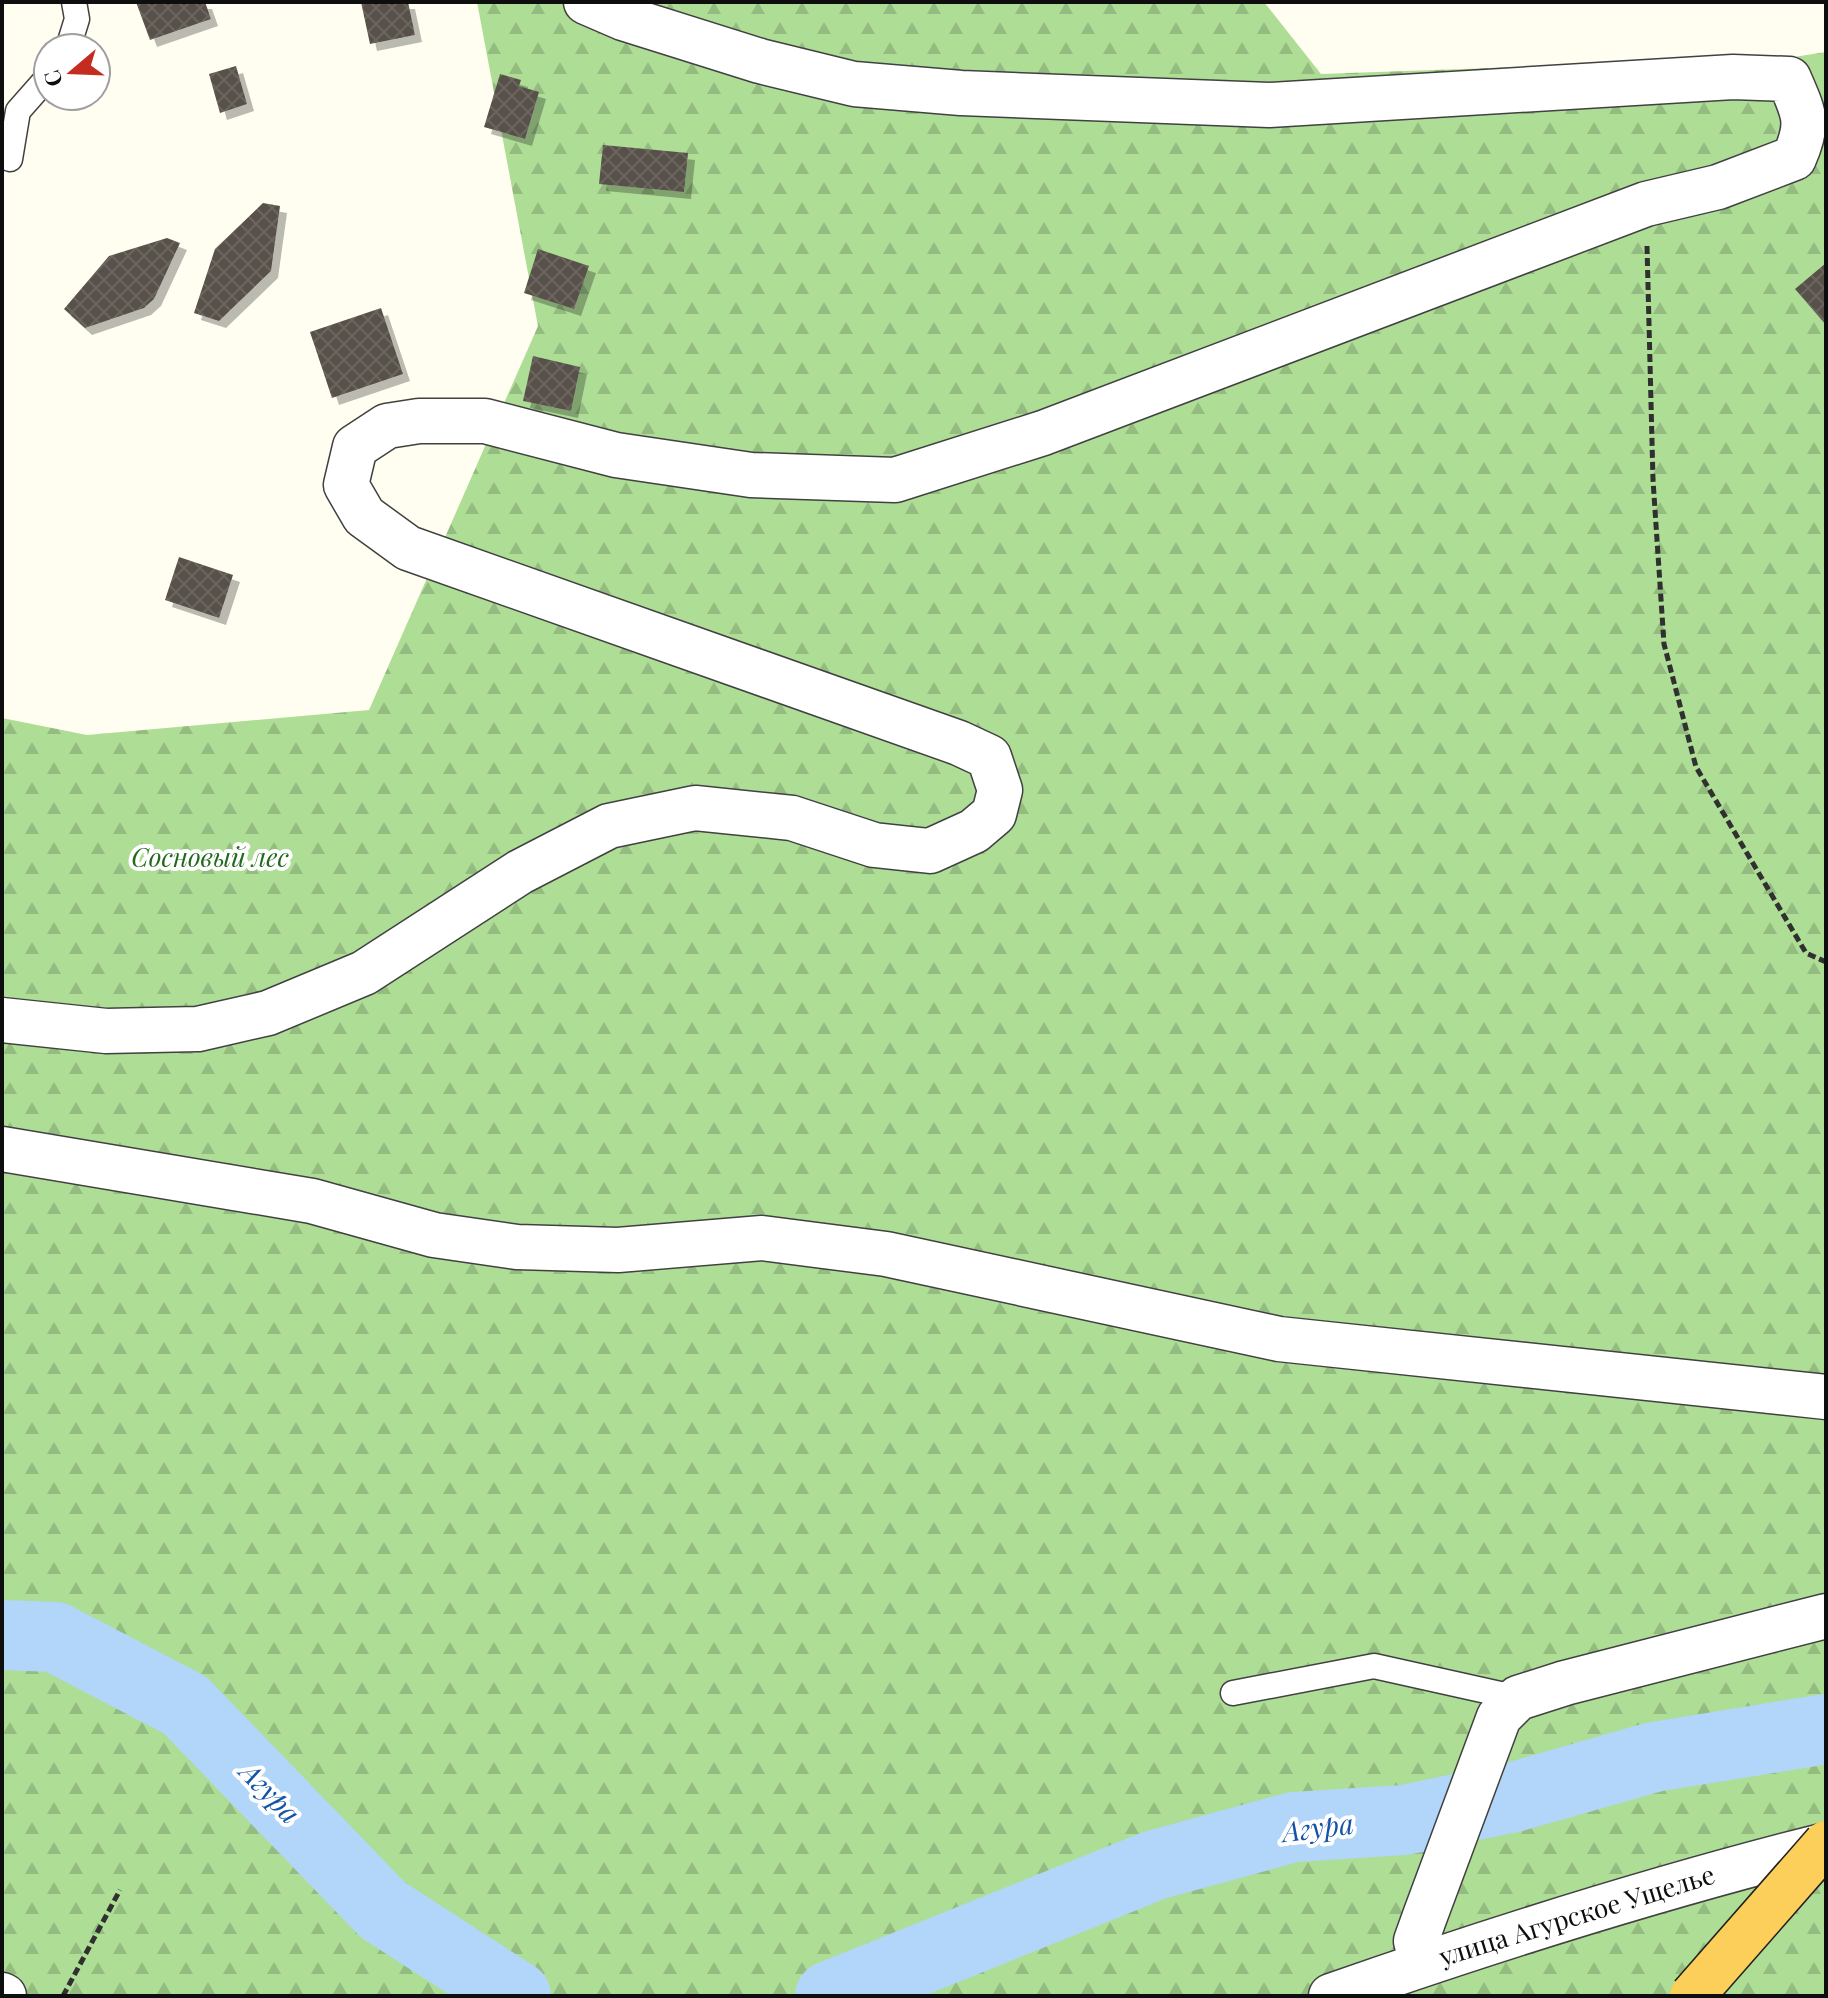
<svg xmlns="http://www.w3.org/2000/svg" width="1828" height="1998" viewBox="0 0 1828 1998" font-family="'Playfair Display',serif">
<defs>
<pattern id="forest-firs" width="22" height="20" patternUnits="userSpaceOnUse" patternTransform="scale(2)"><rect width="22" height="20" fill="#aedd96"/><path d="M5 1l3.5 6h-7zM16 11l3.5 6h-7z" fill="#94bc80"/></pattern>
<pattern id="building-cross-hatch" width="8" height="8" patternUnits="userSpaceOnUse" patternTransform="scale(2)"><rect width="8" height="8" fill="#58514a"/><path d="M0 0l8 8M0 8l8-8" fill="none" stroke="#6b6560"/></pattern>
<filter id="shadow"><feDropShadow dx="7" dy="7" stdDeviation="0" flood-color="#0004"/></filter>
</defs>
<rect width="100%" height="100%" fill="#fffef0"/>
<path fill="url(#forest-firs)" d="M477,2h787l57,72 473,-17 32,-5v1944h-1824v-1278l85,17 282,-25 169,-384z"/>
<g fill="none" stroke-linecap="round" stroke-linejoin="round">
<path stroke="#b2d6f9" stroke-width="70" d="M2,1635l53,2 130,68 198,205 133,86
M830,1996l325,-131 139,-38 110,-7 110,-23 140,-40 172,-28"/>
</g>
<path fill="url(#building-cross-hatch)" filter="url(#shadow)" d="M136,2h69l6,17 -61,21z
M361,2h47l7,33 -45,9z
M236,66l11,38 -27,9 -11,-39z
M500,74l21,6 -2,6 20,6 -14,47 -41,-12z
M603,145l85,8 -4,39 -85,-8z
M263,203l17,3 -9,65 -52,50 -25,-8 21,-64z
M167,238l13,5 -26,56 -10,9 -59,20 -21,-19 45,-53z
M538,249l51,17 -15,43 -50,-16z
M1826,263v62l-31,-36z
M381,308l22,66 -71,24 -22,-66z
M533,356l47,11 -9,44 -48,-10z
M179,557l54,18 -14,43 -54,-18z"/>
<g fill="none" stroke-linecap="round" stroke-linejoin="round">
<defs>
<path id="service" d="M68,48l9,-29 -3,-17
M10,159l8,-48 30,-34
M1233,1693l141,-27 144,32"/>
<path id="minor" d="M2,1020l104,11 92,-2 70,-16 96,-40 156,-101 89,-46 86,-18 97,10 82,27 56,6 44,-20 20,-17 6,-24 -11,-33 -30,-14 -551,-195 -44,-32 -18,-31 9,-38 32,-21 32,-5h66l131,34 135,20 144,5 148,-47 603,-229 72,-17 76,-29c16,-36 10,-44 -5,-79l-56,-2 -464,28 -308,-12 -107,-9 -94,-23 -137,-43 -37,-16
M2,1149l310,52 122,34 83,12 101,3 144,-12 124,16 393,85 547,58
M1422,1964l-6,-23 9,-25 74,-199 19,-19 47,-15 261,-67
M2,1995l2,1
M1331,1996c163,-57 328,-109 495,-151"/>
</defs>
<use href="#service" stroke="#414141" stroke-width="27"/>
<use href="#minor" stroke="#414141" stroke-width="47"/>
<path stroke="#303030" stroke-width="5" stroke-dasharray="8 4" stroke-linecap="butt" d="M1647,246l6,234 11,164 32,123 110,186 20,9
M63,1996l57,-106"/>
<use href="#service" stroke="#fff" stroke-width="24"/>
<use href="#minor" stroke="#fff" stroke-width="44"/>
<defs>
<path id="trunk-bridge" d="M1692,1996l134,-153"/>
</defs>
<use href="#trunk-bridge" stroke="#1f1f1f" stroke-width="47" stroke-linecap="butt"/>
<use href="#trunk-bridge" stroke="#fcce5a" stroke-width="44"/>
</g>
<g text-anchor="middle" stroke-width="8" stroke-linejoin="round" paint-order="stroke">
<g font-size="26" font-style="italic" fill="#226a1b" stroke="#fff">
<text x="210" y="867">Сосновый лес</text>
</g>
<g font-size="26" fill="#0e0e0e" stroke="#fff">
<text transform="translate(1577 1916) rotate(-17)" y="9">улица Агурское Ущелье</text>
</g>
<g font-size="28" font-style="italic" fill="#1254a6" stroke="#fff">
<text transform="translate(270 1793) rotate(46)" y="10">Агура</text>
<text transform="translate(1318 1828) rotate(-7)" y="10">Агура</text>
</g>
</g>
<rect width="1828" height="1998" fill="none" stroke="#0e0e0e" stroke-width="8"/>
<g transform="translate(72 72) rotate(251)"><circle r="38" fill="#ffffff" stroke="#9f9f9f" stroke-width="2"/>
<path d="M0-6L14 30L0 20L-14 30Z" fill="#c52c20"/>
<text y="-12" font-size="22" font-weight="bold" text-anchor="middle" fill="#0e0e0e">С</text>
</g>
</svg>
